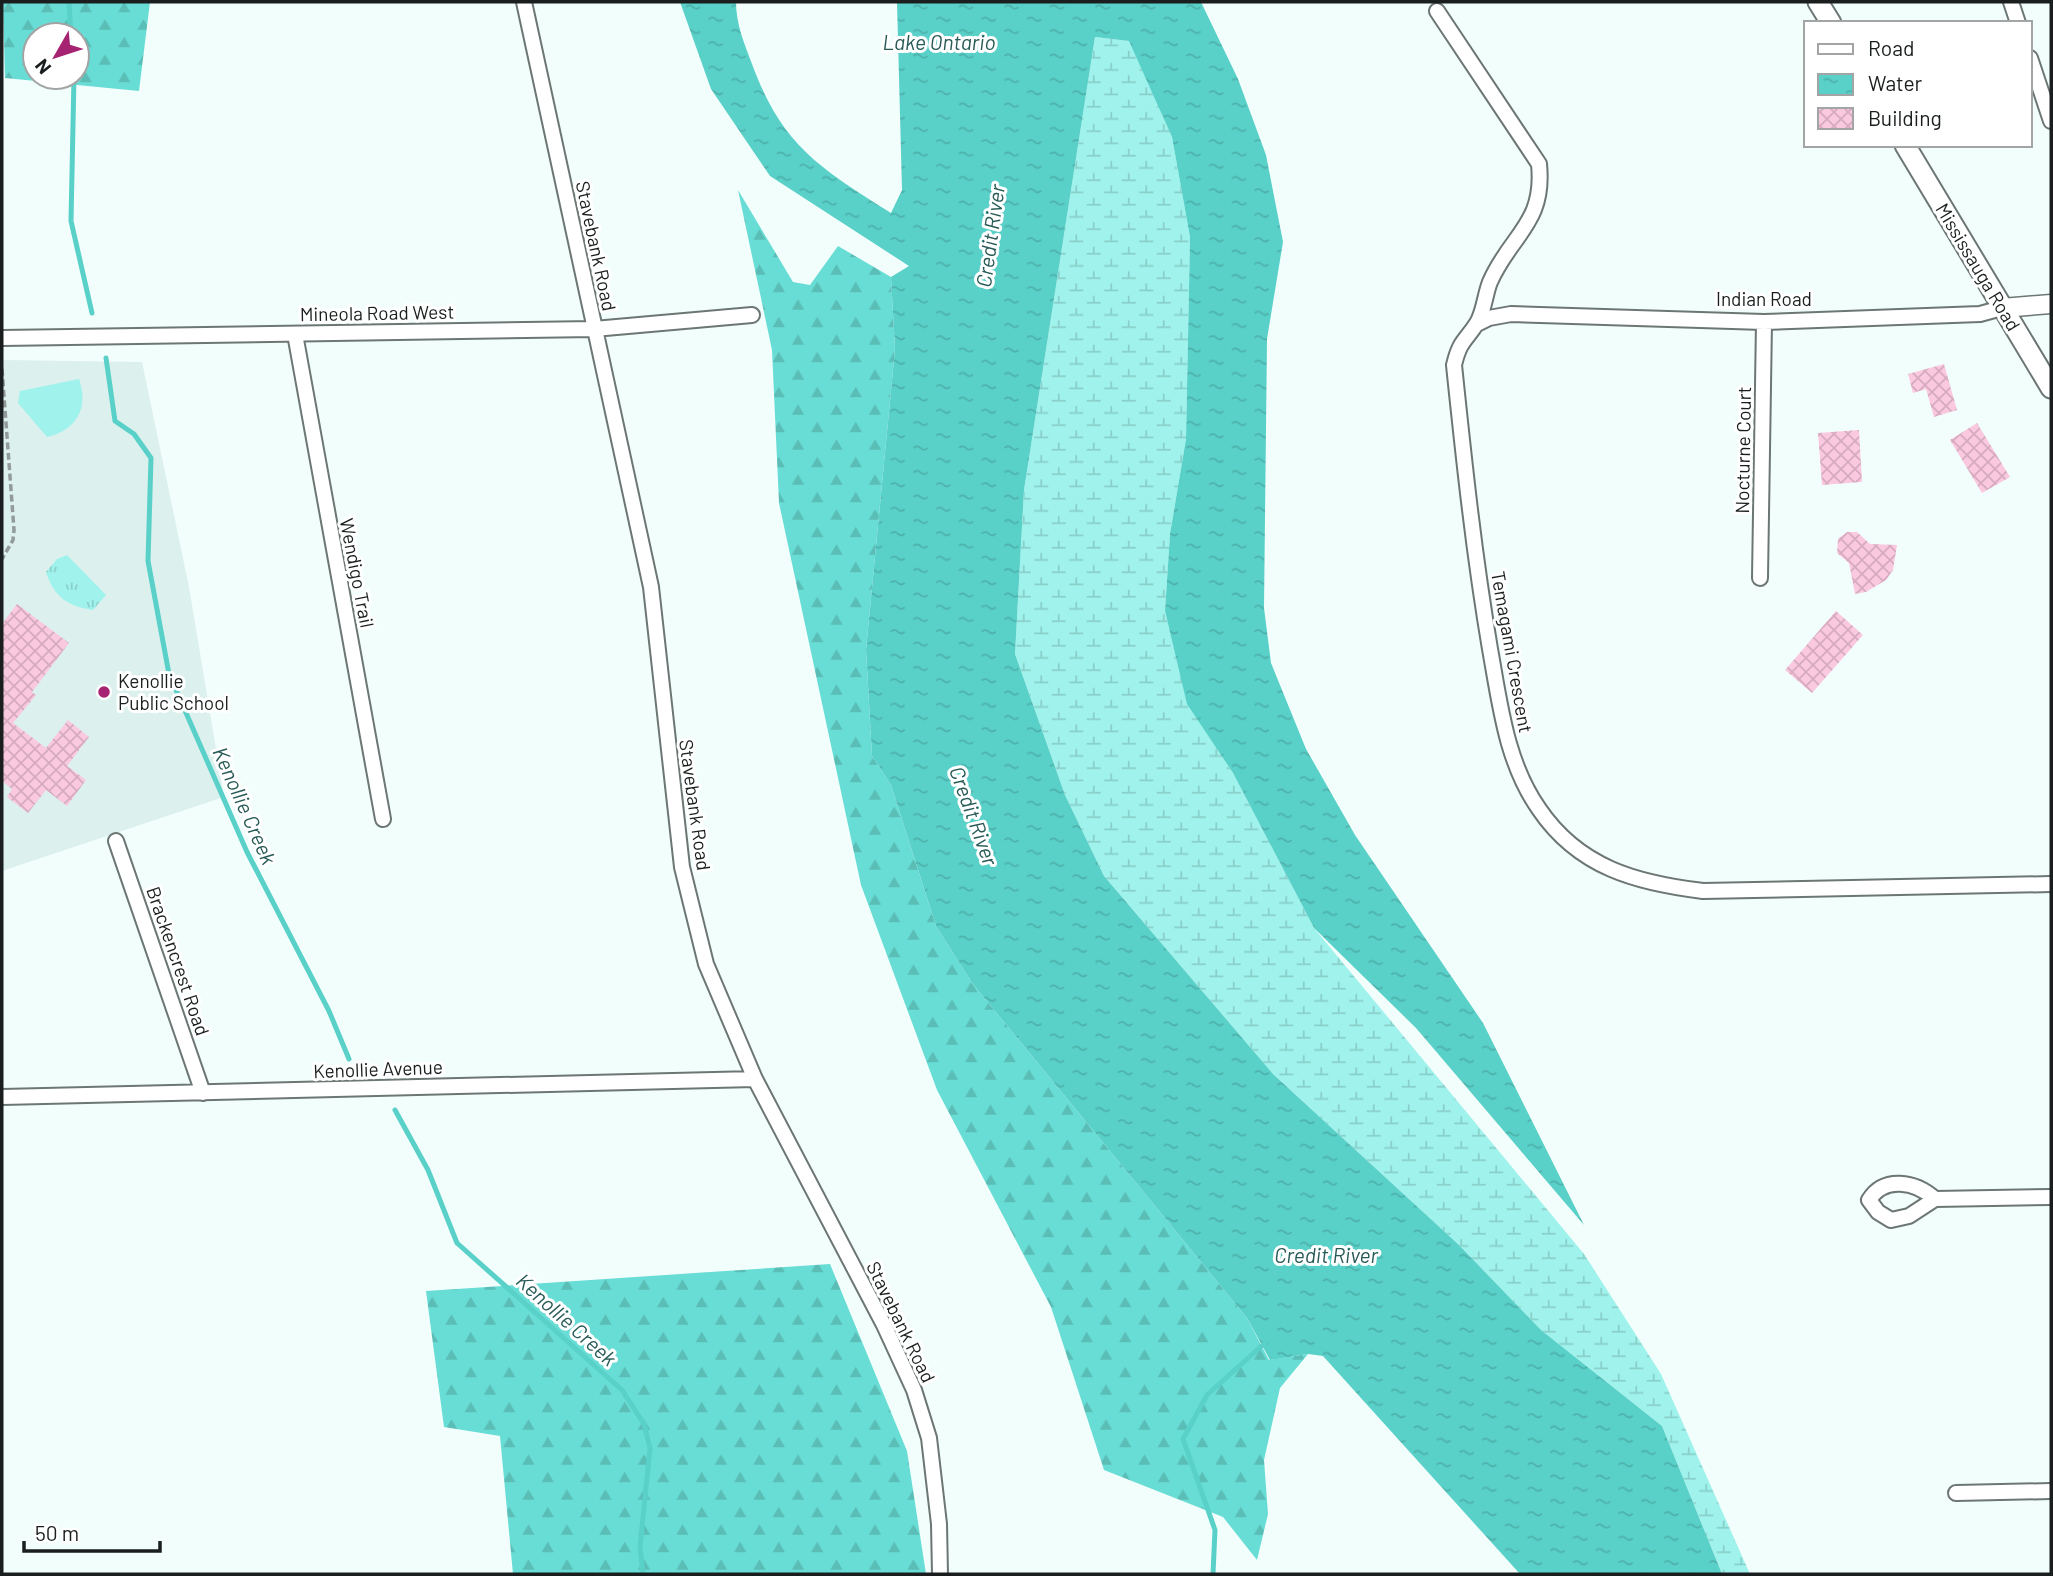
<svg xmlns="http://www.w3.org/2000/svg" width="2053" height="1576" viewBox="0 0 2053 1576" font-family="Barlow,sans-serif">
<defs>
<pattern id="forest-firs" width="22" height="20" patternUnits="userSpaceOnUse" patternTransform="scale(1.75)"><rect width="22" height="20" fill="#68ddd5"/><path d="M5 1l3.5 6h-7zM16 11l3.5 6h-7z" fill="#5abdb6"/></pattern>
<pattern id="wetland-marsh" width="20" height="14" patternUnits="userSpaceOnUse" patternTransform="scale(1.75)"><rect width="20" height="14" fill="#a0f2ec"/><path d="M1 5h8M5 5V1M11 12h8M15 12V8" fill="none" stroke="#89cfca"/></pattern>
<pattern id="park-tufts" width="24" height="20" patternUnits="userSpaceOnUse" patternTransform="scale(1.75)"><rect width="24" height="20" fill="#a0f2ec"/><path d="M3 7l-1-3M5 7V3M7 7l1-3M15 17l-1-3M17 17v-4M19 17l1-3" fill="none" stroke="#89cfca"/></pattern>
<pattern id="water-ripples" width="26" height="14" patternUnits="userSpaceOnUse" patternTransform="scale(1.75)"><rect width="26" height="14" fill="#59d0c8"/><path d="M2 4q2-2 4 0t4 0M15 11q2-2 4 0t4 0" fill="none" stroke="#4db2ab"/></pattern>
<pattern id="building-cross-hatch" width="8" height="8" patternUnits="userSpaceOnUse" patternTransform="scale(1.75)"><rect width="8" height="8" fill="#fac8df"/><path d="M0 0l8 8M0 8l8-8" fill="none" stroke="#d6abbf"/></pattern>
</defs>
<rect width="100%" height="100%" fill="#f2fefc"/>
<path fill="#dcf0ee" d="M2,360l140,2 47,225 35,210 -222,74z"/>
<path fill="url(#forest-firs)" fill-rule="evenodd" d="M3,2h147l-11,89 -134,-13zM35,35h42v42h-42z
M738,190l55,92 17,3 28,-39 53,31 4,72 -29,301 6,106 19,29 45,141 36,57 275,335 22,42 39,-6 -28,34 -16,72 4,54 -11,46 -34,-43 -119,-47 -53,-163 -114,-217 -76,-205 -82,-382 -7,-153z
M830,1264l77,187 19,123h-413l-13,-138 -56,-9 -18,-136z"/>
<path fill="url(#wetland-marsh)" d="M1095,37l35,4 42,96 18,100 -4,202 -16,95 -5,77 23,93 45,69 81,155 270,326 77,120 89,200h-28l-60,-148 -121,-96 -82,-85 -186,-171 -169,-198 -39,-81 -50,-141 9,-164z"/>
<path fill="url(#park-tufts)" d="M67,555l39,40 -13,15c-26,-4 -39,-13 -47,-38l11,-13z"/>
<path fill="#a0f2ec" d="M79,379c10,29 -2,51 -32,58l-29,-34 2,-12z"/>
<path fill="url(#water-ripples)" d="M680,2h56c0,22 8,41 16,62 30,82 68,104 139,149l11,-23 -5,-188h304l37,77 28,76 17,87 -16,97 -3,269 7,55 35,86 49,86 128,188 101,202 -168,-197 -102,-100 -81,-155 -46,-69 -22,-93 5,-77 16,-95 4,-202 -18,-100 -43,-96 -34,-4 -71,453 -9,164 50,141 39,81 169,198 186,171 82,85 121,96 60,148h-202l-197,-218 -15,-2 -38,6 -23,-42 -275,-335 -36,-57 -45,-141 -19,-29 -6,-106 29,-301 -4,-72 18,-11 -139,-90 -59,-87z"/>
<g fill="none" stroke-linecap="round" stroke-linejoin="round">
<path stroke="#59d0c8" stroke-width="5" d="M69,2l2,33
M74,77l-3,144 21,92
M106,358l9,63 19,13 17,24 -3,103 21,113 78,178 82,159 20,48
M395,1110l33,60 29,73 165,147 22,34 6,24 -10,99 3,27
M1213,1574l2,-44 -32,-91 24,-44 59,-53"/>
</g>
<path fill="url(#building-cross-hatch)" d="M1944,364l13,46 -23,7 -8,-28 -13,4 -5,-19z
M1977,423l33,54 -28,16 -32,-53z
M1859,430l3,52 -40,3 -4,-52z
M1847,532h10l13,12 27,1 -4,25 -7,10 -20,12 -11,2 -6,-31 -12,-10 1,-14z
M17,604l52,39 -37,49 4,3 -23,28 33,25 22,-28 21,17 -22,29 19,14 -19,26 -21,-16 -18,23 -21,-16 5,-8 -10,-8v-157z
M1836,611l27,24 -51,58 -27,-23z"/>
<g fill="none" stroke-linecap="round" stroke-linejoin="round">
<defs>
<path id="minor" d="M524,2l127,585 31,280 24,97 49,115 129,246 30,65 15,48 10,86 1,50
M2011,2l7,21
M1437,11l102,153c6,60 -28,70 -49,118 -5,12 -6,30 -13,41 -12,19 -17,17 -23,42 10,96 20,190 36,284 10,55 16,113 49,160 40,59 98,74 164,82l348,-7
M2030,58l21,63
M1477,324l12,-6 22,-4 253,8 216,-8 22,-6
M295,334l88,485
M2,338l592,-9 158,-14
M1760,578l4,-256
M116,841l87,252
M2,1097l753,-18
M1935,1199c-20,-18 -51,-23 -66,1l9,12 13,8 18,-4 26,-17 116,-2
M1956,1493l95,-2"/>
<path id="tertiary" d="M2002,308l49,-4"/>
<path id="secondary" d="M1818,2l13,21
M1905,145l146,243"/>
</defs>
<use href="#minor" stroke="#6c7675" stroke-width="18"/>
<use href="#tertiary" stroke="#6c7675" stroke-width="21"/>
<use href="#secondary" stroke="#6c7675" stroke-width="23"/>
<path stroke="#939b9a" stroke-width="3.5" stroke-dasharray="7 3.5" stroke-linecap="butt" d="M2,369l12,161 -1,10 -11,19"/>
<use href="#minor" stroke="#fff" stroke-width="14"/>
<use href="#tertiary" stroke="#fff" stroke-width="18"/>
<use href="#secondary" stroke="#fff" stroke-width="19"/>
</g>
<circle fill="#a52371" stroke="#fff" stroke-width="2.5" cx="104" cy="692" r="7"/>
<g text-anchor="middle" stroke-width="6" stroke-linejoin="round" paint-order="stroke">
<g font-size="19" fill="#1a1e1e" stroke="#fff">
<text transform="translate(596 246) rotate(78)" y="7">Stavebank Road</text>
<text transform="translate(1978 267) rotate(59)" y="7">Mississauga Road</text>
<text x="1764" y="306">Indian Road</text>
<text transform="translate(377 313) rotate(-1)" y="7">Mineola Road West</text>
<text transform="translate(1743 450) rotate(-89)" y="7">Nocturne Court</text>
<text transform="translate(357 573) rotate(79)" y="7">Wendigo Trail</text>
<text transform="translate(1512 652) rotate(80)" y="7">Temagami Crescent</text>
<text transform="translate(695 805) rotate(82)" y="7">Stavebank Road</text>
<text transform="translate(178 961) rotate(71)" y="7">Brackencrest Road</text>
<text transform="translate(378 1069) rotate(-2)" y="7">Kenollie Avenue</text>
<text transform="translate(901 1322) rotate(64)" y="7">Stavebank Road</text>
</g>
<g font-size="19" fill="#1a1e1e" stroke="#fff" text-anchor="start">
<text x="118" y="688">Kenollie<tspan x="118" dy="22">Public School</tspan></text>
</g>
<g font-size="21" font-style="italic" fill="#285b57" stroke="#fff">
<text x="939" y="50">Lake Ontario</text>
<text transform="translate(991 236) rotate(-82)" y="7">Credit River</text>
<text transform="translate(244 806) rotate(66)" y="7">Kenollie Creek</text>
<text transform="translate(973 816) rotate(70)" y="7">Credit River</text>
<text x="1326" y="1263">Credit River</text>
<text transform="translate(566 1320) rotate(42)" y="7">Kenollie Creek</text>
</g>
</g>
<rect width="2053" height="1576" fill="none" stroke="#1a1e1e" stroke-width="7"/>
<rect x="1804" y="21" width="228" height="126" fill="#ffffff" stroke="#a3a5a5" stroke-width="2"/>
<rect x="1818" y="44" width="35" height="10" fill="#ffffff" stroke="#a3a5a5" stroke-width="2"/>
<text x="1868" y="56" font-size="21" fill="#1a1e1e">Road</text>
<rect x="1818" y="74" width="35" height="21" fill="url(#water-ripples)" stroke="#a3a5a5" stroke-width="2"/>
<text x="1868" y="91" font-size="21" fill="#1a1e1e">Water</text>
<rect x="1818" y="108" width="35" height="21" fill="url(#building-cross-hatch)" stroke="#a3a5a5" stroke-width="2"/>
<text x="1868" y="126" font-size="21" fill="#1a1e1e">Building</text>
<g transform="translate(56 56) rotate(231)"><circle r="33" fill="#ffffff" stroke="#a3a5a5" stroke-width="2"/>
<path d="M0-5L12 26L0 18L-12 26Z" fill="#a52371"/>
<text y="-10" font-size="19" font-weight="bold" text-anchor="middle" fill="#1a1e1e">N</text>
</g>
<path d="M24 1541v10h136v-10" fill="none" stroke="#1a1e1e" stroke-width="3.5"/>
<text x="35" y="1541" font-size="21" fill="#1a1e1e" stroke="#ffffff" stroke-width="5" paint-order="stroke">50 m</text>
</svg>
